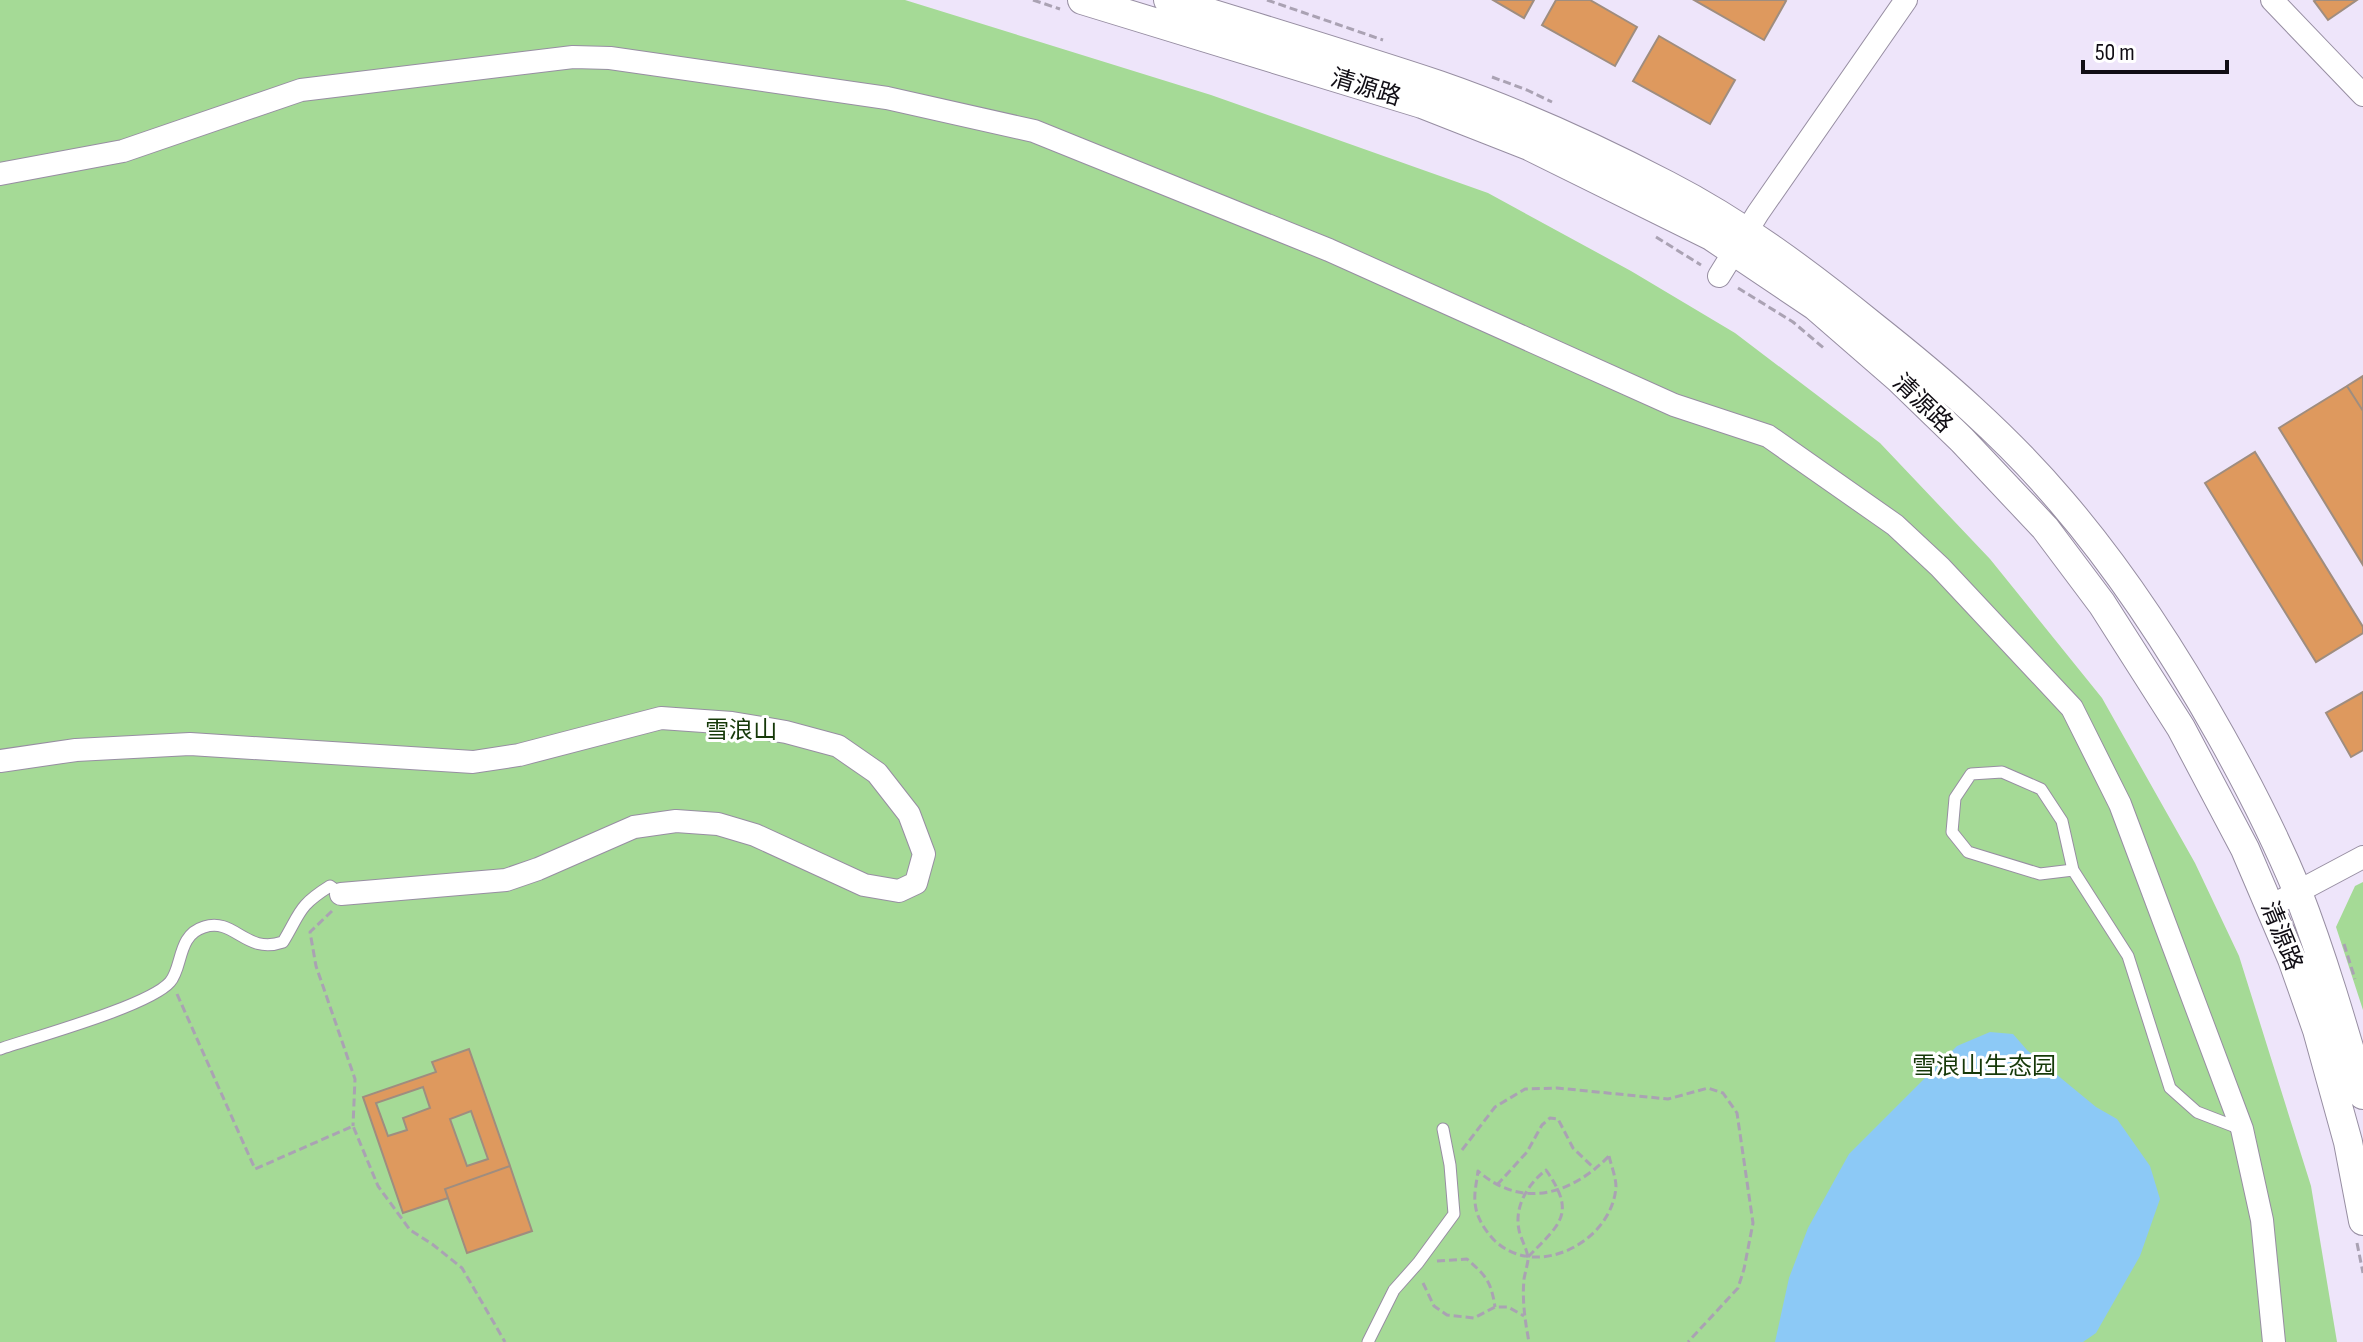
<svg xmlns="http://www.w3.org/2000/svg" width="2363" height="1342" viewBox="0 0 2363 1342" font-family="'Sofia Sans Condensed','Noto Sans SC',sans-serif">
<rect width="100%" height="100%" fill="#eee5fa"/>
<path fill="#a5da96" d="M0,0h905l306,95 277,98 143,78 104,62 145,110 110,116 112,139 93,165 44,93 72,230 26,156h-2337z
M2363,882v128l-27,-83 19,-41z"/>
<path fill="#8cc9f6" d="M1990,1032l23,2 14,16 69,57 21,12 33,47 10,33 -20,57 -44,77 -13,9h-308l14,-64 19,-50 41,-74 108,-108z"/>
<path fill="#de995e" stroke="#9f8d7f" stroke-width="2" fill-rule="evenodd" d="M1493,0h41l-10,18z
M1556,0h34l47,27 -22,39 -73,-41z
M1694,0h90l2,1 -22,39z
M2316,0h41l-29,20 -14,-19z
M1659,36l76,44 -25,44 -77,-43z
M2363,376v35l-16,-25z
M2347,386l16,25v154l-84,-137z
M2255,452l108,175v6l-47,29 -111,-179z
M2363,692v58l-12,7 -25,-44z
M469,1049l41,117 -65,23 3,9 -45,15 -40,-116 73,-25 -4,-10zM423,1087l7,21 -27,10 4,12 -19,6 -12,-33zM471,1111l17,48 -21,7 -17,-47z
M510,1166l22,65 -65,22 -22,-64z"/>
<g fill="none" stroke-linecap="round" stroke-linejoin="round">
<defs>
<path id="service" d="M2073,870l-33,4 -72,-22 -16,-20 3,-34 16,-24 31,-2 39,17 21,32 11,49 55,86 42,132 27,24 44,17
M0,1049c35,-12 149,-43 170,-67 13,-15 7,-47 34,-55 31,-10 41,28 79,15 18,-30 15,-36 47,-56l11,8
M1368,1342l26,-52 24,-27 36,-49 -4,-49 -7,-36"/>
<path id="minor" d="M2272,0l91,95
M0,174l123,-23 178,-61 272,-33 37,1 277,40 147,33 295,119 345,155 94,31 127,89 45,42 132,141 48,96 122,325 20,91 12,122
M1719,276l39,-63 148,-213
M0,761l76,-11 114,-6 283,18 46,-7 142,-37 71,5 54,9 52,14 39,27 32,41 15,40 -8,29 -17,8 -35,-6 -109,-50 -37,-11 -42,-3 -42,6 -96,42 -32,11 -165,14
M2271,906l92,-49"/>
<path id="tertiary" d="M1082,0l340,104 107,42 182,90 104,70 84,73 63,61 83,88 57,76 79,124 64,121 47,110 25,71 31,112 15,79
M1168,0c90,28 181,55 271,85 78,27 155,62 228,100 74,38 142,89 206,141 67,53 133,110 188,175 62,72 114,153 160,235 28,50 54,101 76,154 26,67 46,136 66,205"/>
</defs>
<use href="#service" stroke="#978ea2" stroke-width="13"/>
<use href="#minor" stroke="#978ea2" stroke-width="24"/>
<use href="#tertiary" stroke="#978ea2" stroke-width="30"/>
<path stroke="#aaa2b3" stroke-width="3" stroke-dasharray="8 4" stroke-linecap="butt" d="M1033,0l27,9
M1267,0l116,40
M1492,77l35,13 25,12
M1656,237l45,28
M1738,288l55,34 33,28
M332,911l-22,21 6,34 39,113 -2,47
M2344,944l11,35
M177,994l78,175 98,-43 25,60 32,44 22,14 30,24 43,74
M1462,1150l33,-43 30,-18 32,-1 111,11 40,-11 15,5 14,20 16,110 -9,46 -6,19 -50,54
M1609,1156c2,9 7,21 7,31 -4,55 -80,94 -122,53 -10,-11 -18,-23 -19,-38 -1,-10 2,-22 3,-31 44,39 94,23 131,-15z
M1497,1185l30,-33 15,-27 8,-7 8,1 15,29 23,22
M2357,1243l6,30
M1528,1257c32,-33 49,-43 18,-87 -18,14 -32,36 -27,60 2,10 9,20 9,30 -1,7 -3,13 -4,19 -2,21 1,42 5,63
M1437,1261l30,-2c19,17 24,22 28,48
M1423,1283l11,23 13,9 27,3 21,-11h13l16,9"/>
<use href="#service" stroke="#fff" stroke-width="11"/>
<use href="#minor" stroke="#fff" stroke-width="22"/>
<use href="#tertiary" stroke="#fff" stroke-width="28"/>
</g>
<g text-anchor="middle" stroke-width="6" stroke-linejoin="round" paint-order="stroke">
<g font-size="24" fill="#100d14" stroke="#fff">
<text transform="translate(1366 87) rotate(17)" y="8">清源路</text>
<text transform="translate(1923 403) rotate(44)" y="8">清源路</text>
<text transform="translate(2282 936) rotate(68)" y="8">清源路</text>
</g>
<g font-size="24" fill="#163909" stroke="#fff">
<text x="741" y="738">雪浪山</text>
<text x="1984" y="1074">雪浪山生态园</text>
</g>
</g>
<path d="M2083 60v12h144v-12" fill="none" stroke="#100d14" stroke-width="4"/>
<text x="2095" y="60" font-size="24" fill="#100d14" stroke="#ffffff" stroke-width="6" paint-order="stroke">50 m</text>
</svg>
